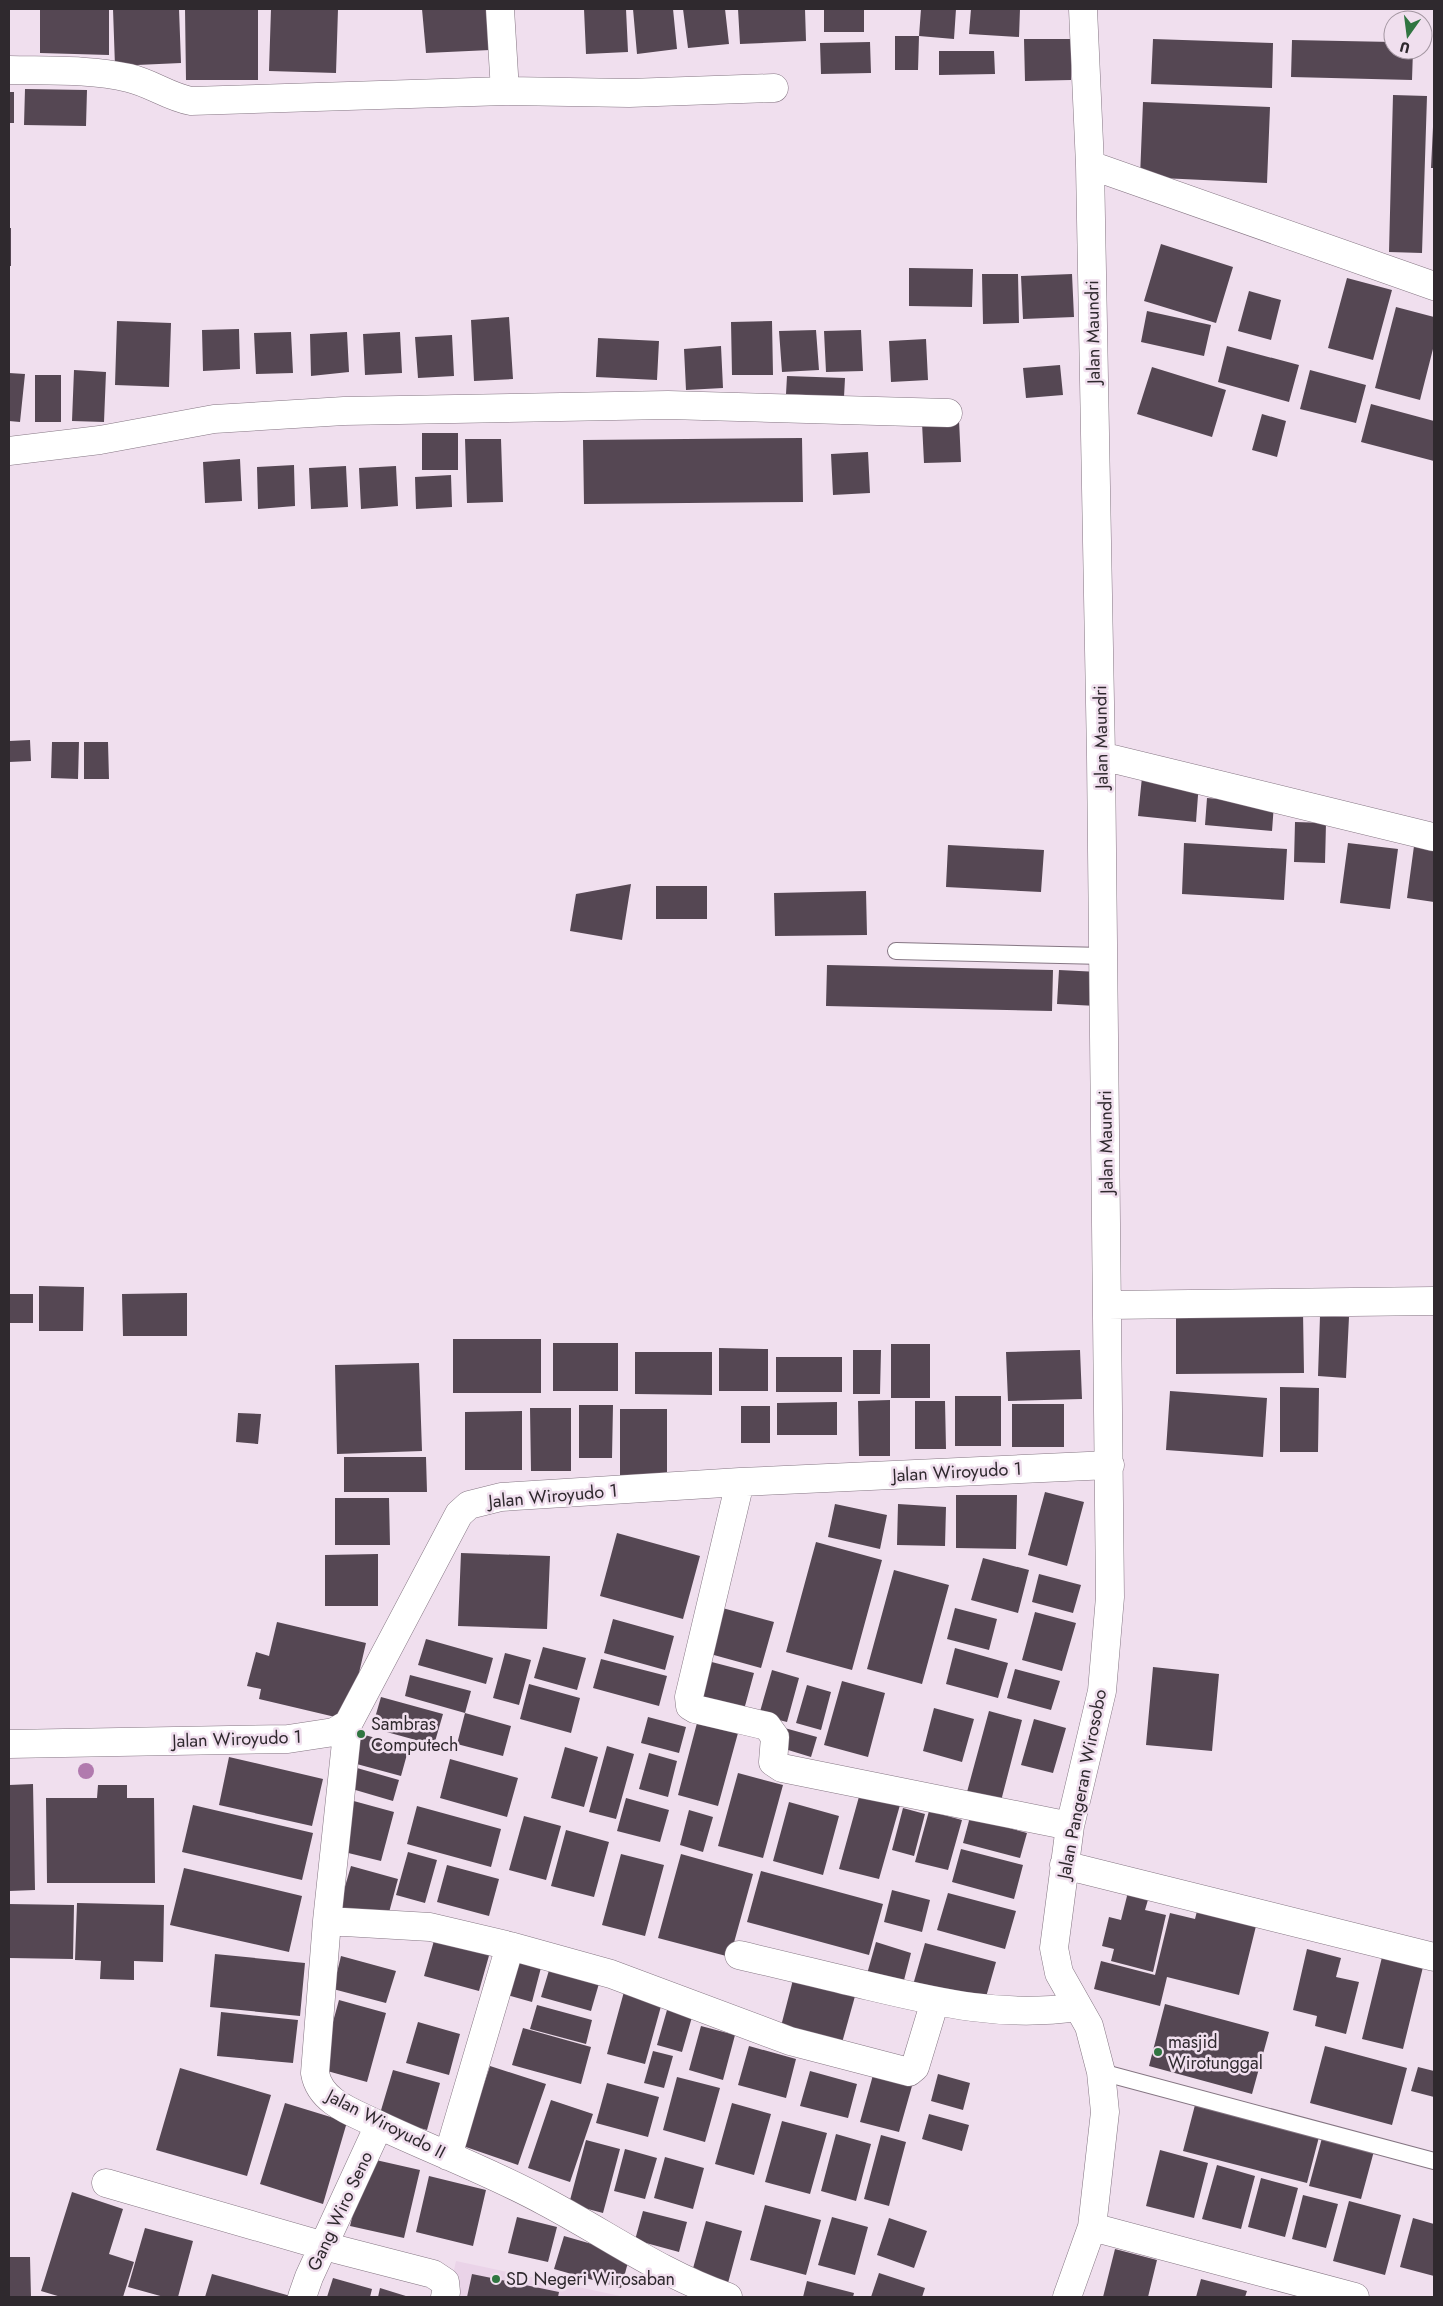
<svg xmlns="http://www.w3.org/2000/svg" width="1443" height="2306" viewBox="0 0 1443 2306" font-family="Jost,sans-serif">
<rect width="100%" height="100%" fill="#f0dfee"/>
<path fill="#ead3e8" d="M456,2261l169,36h-177z"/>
<path fill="#554753" d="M40,9h69v46l-69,-2z
M113,9h66l2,54 -66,3z
M185,9h73v71h-72z
M271,9h67l-2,64 -67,-2z
M422,9h65l3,41 -64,3z
M584,9h42l2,43 -42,2z
M633,9h40l4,40 -40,5z
M683,9h42l4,35 -41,4z
M738,9h67l1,32 -66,3z
M824,9h40v23h-40z
M921,9h35l-2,30 -35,-3z
M971,9h49l-1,28 -50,-3z
M895,36h24l-1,34h-23z
M1024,39h47v41l-46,1z
M1153,39l120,4 -1,45 -121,-4z
M1292,40l101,2v8h20l-1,30 -121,-3z
M870,42l1,31 -50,1 -1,-31z
M939,51h55l1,23 -56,1z
M25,89l62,1 -1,36 -62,-1z
M9,92h5v31h-5z
M1393,95l34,1 -5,157 -33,-1z
M1143,102l127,5 -3,76 -127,-6z
M1433,127h1v41h-3z
M9,228h2v38h-2z
M1161,244l72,23 -17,56 -72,-22z
M909,268l64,1 -1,38 -63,-1z
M982,274h36l1,49 -36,1z
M1072,274l2,43 -51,2 -2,-43z
M1347,278l45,12 -19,70 -45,-12z
M1249,291l32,9 -10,40 -33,-9z
M1396,307l38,10v28l-14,55 -45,-12z
M1147,311l64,14 -7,31 -63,-14z
M509,317l4,62 -39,2 -3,-61z
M117,321l54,2 -2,64 -54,-2z
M772,321l1,54h-41l-1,-53z
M239,329l1,40 -37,2 -1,-41z
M816,330l3,40 -37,2 -3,-41z
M861,330l2,41 -37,1 -2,-41z
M291,332l2,41 -37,1 -2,-41z
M347,332l2,40 -38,4 -1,-42z
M400,332l2,41 -37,2 -2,-41z
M452,335l2,41 -36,2 -3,-41z
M598,338l61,3 -2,39 -61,-3z
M926,339l2,41 -37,2 -2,-41z
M721,346l2,42 -37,2 -2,-41z
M1227,346l72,19 -10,37 -71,-20z
M1060,365l3,30 -37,3 -3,-30z
M1152,367l74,23 -14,47 -75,-23z
M74,370l32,2 -2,50 -32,-1z
M1310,370l56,15 -10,38 -56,-14z
M9,373l16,1 -5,48 -11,-1z
M35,375h26v47h-26z
M787,376l58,2 -1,19 -58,-3z
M1371,404l63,17v40l-73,-19z
M1262,414l24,7 -9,36 -25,-7z
M959,420l2,42 -37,1 -2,-40z
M422,433h36v37h-36z
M802,438l1,64 -219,2 -1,-64z
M465,439h36l2,63 -36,1z
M868,452l2,41 -37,2 -2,-41z
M240,459l2,42 -37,2 -2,-41z
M294,465l1,41 -37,3 -1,-42z
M346,466l2,41 -37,2 -2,-41z
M396,466l2,40 -37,3 -2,-41z
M451,475l1,32 -36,2 -1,-32z
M30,740l1,21 -22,1v-21z
M52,742h27l-1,37 -27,-1z
M84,742h24l1,37h-25z
M1142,777l57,5 -3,40 -58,-6z
M1207,798l67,6 -2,27 -67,-6z
M1295,822l31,1 -1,40 -31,-1z
M1184,843l103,6 -3,51 -102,-6z
M1348,843l50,6 -8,60 -50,-6z
M948,845l96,5 -3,42 -95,-5z
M1414,846l20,3v53l-27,-4z
M631,884l-9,56 -52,-9 6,-37z
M656,886h51v33h-51z
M866,891l1,44 -92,1 -1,-43z
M827,965l226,5 -1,41 -226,-5z
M1059,970l40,2 -2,34 -40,-2z
M39,1286l45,1 -1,44h-44z
M187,1293v43h-64l-1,-42z
M9,1294h24v29h-24z
M1303,1312l1,61 -128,1v-61z
M1320,1316l29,1 -3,61 -28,-2z
M453,1339h88v54h-88z
M553,1343h65v48h-65z
M891,1344h39v54h-39z
M719,1348l49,1v42h-49z
M853,1350h28l-1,44h-27z
M1080,1350l2,49 -74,2 -2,-49z
M635,1352h77v43l-77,-1z
M776,1357h66v35h-66z
M419,1363l3,88 -85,3 -2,-89z
M1280,1387l39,1 -1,64h-38z
M1170,1391l97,7 -4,59 -97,-7z
M955,1396h46v50h-46z
M890,1400v56h-31l-1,-55z
M915,1401h30l1,48h-31z
M837,1402v33h-60v-32z
M1012,1404h52v43h-52z
M579,1405h34l-1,53h-33z
M741,1406h29v37h-29z
M530,1408h41v63h-40z
M620,1409h47v68h-47z
M522,1411v59h-57v-58z
M238,1413l23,1 -3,30 -22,-2z
M344,1457h82l1,35h-83z
M1045,1492l39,10 -17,64 -39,-11z
M956,1495h61l-1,54 -60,-1z
M335,1498h54l1,47h-55z
M835,1504l52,11 -7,34 -52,-12z
M898,1504l48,3 -1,39 -48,-1z
M617,1533l83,23 -17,63 -83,-23z
M816,1542l66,18 -30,110 -66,-18z
M461,1553l89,3 -3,73 -89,-3z
M378,1554v52h-53v-51z
M983,1558l46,12 -11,43 -47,-13z
M894,1570l55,15 -27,99 -55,-15z
M1039,1574l42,11 -8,28 -41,-11z
M715,1606l59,16 -13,46 -58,-16z
M955,1608l42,11 -8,31 -42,-11z
M1035,1612l41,11 -14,48 -40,-11z
M613,1619l61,17 -9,34 -61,-17z
M277,1622l89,21 -18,77 -89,-21 2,-10 -14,-3 9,-34 13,4z
M426,1639l67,19 -7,26 -68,-19z
M543,1647l43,11 -9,32 -43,-12z
M955,1648l53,15 -10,35 -52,-14z
M505,1653l26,7 -12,45 -26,-7z
M601,1659l66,17 -8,30 -66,-18z
M704,1660l50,13 -12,44 -50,-14z
M1153,1667l66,7 -7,77 -66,-6z
M1015,1669l45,12 -9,29 -44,-12z
M772,1670l27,8 -12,44 -28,-7z
M410,1675l61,16 -6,22 -60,-17z
M842,1681l43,12 -17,64 -44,-12z
M529,1684l51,14 -9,35 -51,-14z
M807,1685l24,7 -10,38 -25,-7z
M381,1697l62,17 -9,31 -62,-17z
M934,1708l40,11 -12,43 -39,-11z
M989,1711l33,9 -21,81 -34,-9z
M465,1713l46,13 -8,30 -46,-12z
M648,1717l38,10 -7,26 -38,-10z
M1034,1719l32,9 -13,45 -32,-8z
M697,1723l41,10 -20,73 -40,-11z
M781,1727l36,10 -6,20 -36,-11z
M361,1734l48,13 -8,29 -48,-13z
M607,1746l27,8 -18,65 -27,-7z
M565,1747l33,10 -14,50 -33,-9z
M649,1753l28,8 -9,36 -29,-8z
M229,1757l94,22 -11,47 -93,-21z
M450,1759l68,19 -11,39 -67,-19z
M357,1768l42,12 -6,21 -41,-12z
M738,1773l45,12 -20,73 -45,-12z
M33,1784l2,106 -26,1v-106z
M98,1785h29v13h27l1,85h-108l-1,-85h51z
M860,1793l40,12 -21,74 -40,-10z
M626,1798l43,12 -9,32 -43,-11z
M350,1800l44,12 -13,49 -45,-11z
M789,1802l50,14 -16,59 -50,-14z
M193,1805l120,28 -11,47 -120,-28z
M417,1806l84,23 -10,38 -84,-23z
M903,1808l22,6 -11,42 -22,-6z
M689,1810l24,7 -10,35 -23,-7z
M929,1811l33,9 -14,50 -33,-8z
M524,1816l37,10 -15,54 -37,-10z
M970,1817l57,16 -7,25 -57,-15z
M566,1830l43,12 -15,55 -43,-11z
M961,1849l62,16 -9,34 -62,-17z
M408,1852l29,8 -12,43 -29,-8z
M621,1854l43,11 -19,71 -43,-11z
M681,1854l72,20 -23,83 -72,-19z
M447,1865l52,14 -10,37 -52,-14z
M351,1866l47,13 -11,41 -48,-13z
M184,1868l118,28 -13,56 -119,-27z
M761,1871l122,33 -14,51 -122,-33z
M1129,1888l21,5 -5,17 21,5 -13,57 -42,-11 3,-12 -12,-3 7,-29 12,3z
M892,1890l38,10 -8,32 -38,-10z
M948,1893l68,18 -11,38 -68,-19z
M77,1903l87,2 -1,57 -29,-1v19l-34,-1 1,-18 -26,-1z
M9,1904l65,1 -1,54 -64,-1z
M1198,1907l59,15 -18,73 -72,-18 -7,29 -66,-17 7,-28 54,14 15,-62 25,6z
M437,1930l55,15 -13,46 -55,-15z
M876,1942l35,11 -8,31 -36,-10z
M925,1943l71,19 -12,42 -71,-19z
M1307,1949l34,9 -5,19 23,5 -13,52 -31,-8 2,-10 -24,-6z
M518,1953l25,7 -11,42 -25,-7z
M215,1954l90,9 -5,53 -90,-9z
M341,1956l55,15 -10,32 -53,-14z
M1382,1957l41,10 -20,82 -41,-10z
M550,1967l50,13 -9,31 -50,-14z
M795,1972l62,17 -17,61 -61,-16z
M625,1988l38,11 -18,65 -38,-10z
M339,2000l47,13 -19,69 -47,-13z
M669,2003l25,7 -12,42 -25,-7z
M1165,2004l104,28 -17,62 -103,-28z
M537,2005l55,15 -6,24 -56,-15z
M221,2012l77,8 -5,43 -76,-7z
M418,2022l42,12 -11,41 -43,-12z
M701,2026l34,9 -12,45 -34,-10z
M523,2028l68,19 -10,37 -69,-19z
M749,2046l47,13 -10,39 -48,-13z
M1325,2046l82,22 -15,57 -82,-22z
M653,2051l20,5 -9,32 -20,-5z
M490,2066l56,18 -28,81 -55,-19z
M1418,2067l16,4v26l-23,-6z
M180,2068l91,27 -24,81 -91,-26z
M393,2070l47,13 -13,47 -48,-13z
M810,2071l47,13 -9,34 -48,-12z
M938,2074l32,9 -7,27 -32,-9z
M873,2075l39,11 -13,46 -39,-10z
M677,2077l43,11 -15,54 -42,-12z
M607,2083l52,14 -11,40 -52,-14z
M551,2100l42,14 -23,68 -42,-14z
M285,2103l62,19 -24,82 -63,-20z
M732,2103l39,11 -17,61 -39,-11z
M1195,2105l124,32 -12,46 -124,-32z
M929,2114l40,11 -7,26 -40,-12z
M782,2121l45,12 -17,61 -45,-12z
M836,2134l35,10 -15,57 -35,-10z
M881,2135l25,7 -17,64 -25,-7z
M1322,2138l52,13 -13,48 -52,-13z
M586,2140l34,9 -17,64 -34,-9z
M625,2149l32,9 -12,41 -31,-8z
M1160,2150l48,13 -14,55 -48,-12z
M665,2157l39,11 -11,41 -39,-11z
M367,2158l53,12 -16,68 -54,-12z
M1217,2165l38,11 -14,53 -39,-10z
M429,2176l57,14 -13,56 -57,-14z
M1261,2178l37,10 -13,49 -37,-10z
M72,2192l51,17 -14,45 25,8 -11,35h-62l-20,-6z
M1303,2195l35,9 -12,44 -34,-9z
M1349,2201l52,14 -16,60 -52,-14z
M765,2205l56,15 -15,55 -56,-15z
M643,2211l44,11 -8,30 -44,-12z
M517,2217l40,10 -9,35 -40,-9z
M832,2217l36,10 -13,48 -37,-10z
M889,2218l38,13 -13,37 -37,-13z
M1413,2218l21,6v52l-34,-9z
M706,2221l36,10 -14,52 -36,-11z
M145,2228l48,13 -15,56h-14l-36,-10z
M564,2236l66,19 -9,33 -67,-19z
M1115,2249l42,11 -9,37h-45z
M9,2257h21l1,40h-22z
M879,2273l46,15 -3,9h-51z
M212,2274l82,23h-89z
M472,2274l87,18 -1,5h-91z
M333,2278l39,11 -2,8h-43z
M1201,2279l46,12 -2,6h-49z
M807,2281l47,12 -1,4h-50z
M380,2288l29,9h-31z"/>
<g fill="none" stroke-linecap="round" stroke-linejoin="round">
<defs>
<path id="lane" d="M896,951l208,5
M1101,2072l333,89"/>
<path id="street" d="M500,9l5,82
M9,70c39,1 81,-1 120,8 22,5 40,19 62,23l314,-10 124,2 145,-5
M1090,165l344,121
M9,451l91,-11 114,-21 130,-8 324,-6 280,8
M1101,756l332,81
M1108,1305l326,-4
M740,1482l-51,215 1,9 5,3 72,17 8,11 -2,25 9,6 288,58
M348,1724l-21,197 -12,152c5,30 40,40 64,52 55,26 112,47 165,76 61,32 119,74 184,96
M9,1744l279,-5 46,-7 14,-8 111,-210 10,-9 32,-8 239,-15 370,-17
M1064,1865l370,92
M327,1921l103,6 80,19 101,28 179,67 119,31 6,-5 20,-66
M739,1955c44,10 87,21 130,31 71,17 135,32 208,21
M448,2156l62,-210
M106,2183l218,63 109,28 12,8 1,10 -1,5
M1092,2227l263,70
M302,2297l7,-20 70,-152
M1067,2297l25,-70 13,-115 -4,-40 -12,-46 -30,-53 -5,-25 16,-122 32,-135 8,-94 -9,-841 -11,-591 -7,-156"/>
</defs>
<use href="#lane" stroke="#857683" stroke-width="18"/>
<use href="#street" stroke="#857683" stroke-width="29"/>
<use href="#lane" stroke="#fff" stroke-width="16"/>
<use href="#street" stroke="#fff" stroke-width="28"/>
</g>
<circle fill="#b17aae" cx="86" cy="1771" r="8"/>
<g fill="#307541" stroke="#f0dfee" stroke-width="2">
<circle cx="361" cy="1734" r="5"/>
<circle cx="1158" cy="2052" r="5"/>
<circle cx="496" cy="2279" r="5"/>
</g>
<g text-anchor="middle" stroke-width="5" stroke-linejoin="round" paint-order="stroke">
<g font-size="18" fill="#2f292e" stroke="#f0dfee">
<text transform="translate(1093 332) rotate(-91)" y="6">Jalan Maundri</text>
<text transform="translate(1101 737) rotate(-91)" y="6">Jalan Maundri</text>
<text transform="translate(1106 1142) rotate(-91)" y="6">Jalan Maundri</text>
<text transform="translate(957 1472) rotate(-3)" y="6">Jalan Wiroyudo 1</text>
<text transform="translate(553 1496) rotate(-5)" y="6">Jalan Wiroyudo 1</text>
<text transform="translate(237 1739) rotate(-2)" y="6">Jalan Wiroyudo 1</text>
<text transform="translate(1082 1784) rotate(-79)" y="6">Jalan Pangeran Wirosobo</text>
<text transform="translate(386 2124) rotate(27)" y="6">Jalan Wiroyudo II</text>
<text transform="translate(340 2211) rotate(-65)" y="6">Gang Wiro Seno</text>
</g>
<g font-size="18" fill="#2f292e" stroke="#f0dfee" text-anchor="start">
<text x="371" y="1730">Sambras<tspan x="371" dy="21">Computech</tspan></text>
<text x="1168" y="2048">masjid<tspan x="1168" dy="21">Wirotunggal</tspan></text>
<text x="506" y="2285">SD Negeri Wirosaban</text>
</g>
</g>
<rect width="1443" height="2306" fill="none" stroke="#2f292e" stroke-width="20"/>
<g transform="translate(1408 35) rotate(194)"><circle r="24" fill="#f0dfee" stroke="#a396a1"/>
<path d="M0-4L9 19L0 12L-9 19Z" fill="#307541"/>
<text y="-8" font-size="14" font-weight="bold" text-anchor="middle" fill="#2f292e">U</text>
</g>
</svg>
